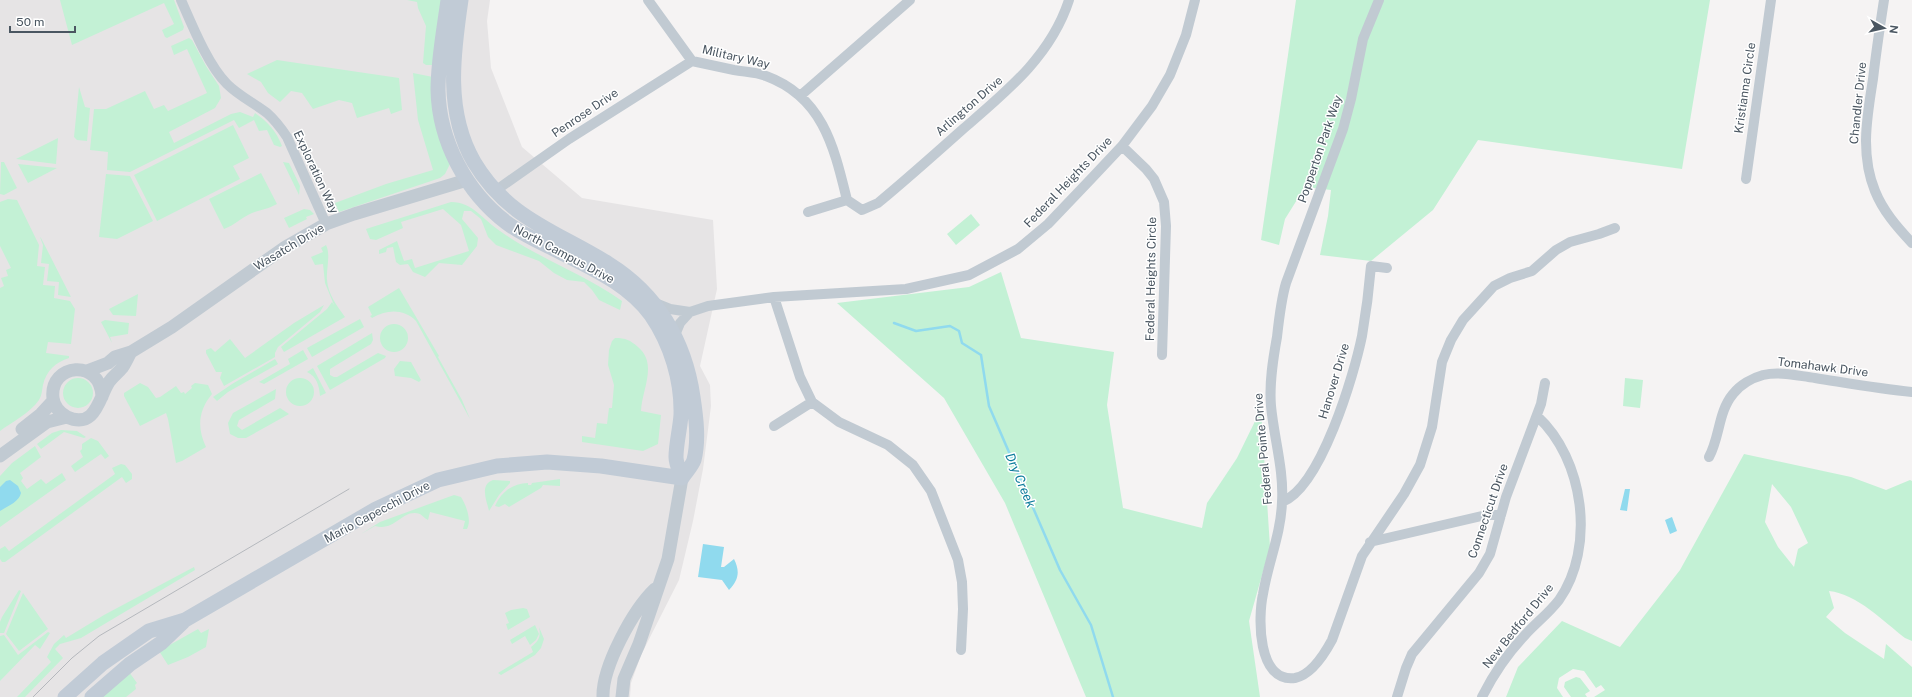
<svg xmlns="http://www.w3.org/2000/svg" width="1912" height="697" viewBox="0 0 1912 697" font-family="'Public Sans',sans-serif">
<rect width="100%" height="100%" fill="#f5f3f3"/>
<path fill="#e6e4e5" d="M0,0h490l-3,21 4,47 31,79 60,51 131,22 4,69 -17,77 10,19 1,21 -8,63 -10,52 -14,59 -38,75 -10,28 -1,14h-630z"/>
<path fill="#c3f1d5" fill-rule="evenodd" d="M60,0h114l10,27 -1,3 -16,8 -2,-1 -3,-7 12,-6 -10,-21 -92,42z
M407,0h37l-11,65h-7l-3,-2 3,-37 -8,-18 -1,-6z
M1296,0h414l-28,169 -204,-29 -45,70 -62,51 -51,-6 8,-39 3,-26 -26,-3 -20,32 -6,26 -18,-5z
M189,38l3,2 14,26 13,20 2,12 -6,10 -46,24 5,11 57,-29 9,-2 13,5 2,-4c12,8 22,19 27,33l-2,1 -6,-2 -7,-15 -8,1 -5,-11 -15,8 -5,-8 -104,52 -23,-2 1,-18 -18,-2 4,-41h12l39,-18 9,18 10,-4 4,6 39,-18 -20,-44 -13,6 -3,-9z
M277,60l122,18 3,32 -11,4 -2,-6 -32,10 -5,-15 -13,-3 -26,9 -11,-16 -11,-2 -11,11 -12,-9 -7,-11 -14,-8z
M413,73l20,4 17,87 -5,10 -5,4 -101,34 -4,-9 51,-19 47,-14 -15,-50z
M79,87l6,20 5,1 -3,33 -10,-1 -3,-3z
M233,125l16,33 -16,8 7,13 -83,42 -23,-46z
M58,138l-2,26 -40,-5z
M1,162h3l13,26 -13,7 -4,-1z
M283,162l6,1 11,23 -1,9z
M18,164l39,4 -29,15z
M261,173l16,31c-11,6 -15,5 -25,9 -10,4 -17,12 -28,16l-15,-30z
M106,174l24,2 23,45 -36,18 -18,-2z
M8,199l9,1 22,45 -2,21 8,1 -2,18 12,1 -1,12 16,3 5,8 -4,35 -23,-2 -2,11 23,3v2c-13,4 -23,13 -26,27 -1,5 -1,10 -4,15 -9,13 -27,22 -39,31v-143l4,-2 -3,-8 7,-2 -2,-6 5,-2 -11,-22v-44z
M451,202c22,0 32,18 49,29 38,27 84,43 122,70l-2,9 -21,-10 -7,-10 -8,-8 -17,-2 -13,-7 -15,-12 -43,-16 -8,-8 -7,-18 -10,-8h-7l-2,8 16,19 -1,8 -15,19 -23,-2 -14,14 -12,-5 -5,-8 -8,1 -4,-3 -3,-15 -6,1 -1,4 -7,2v-4l18,-9 7,20 8,-2 3,9 54,-17 -8,-26 -18,-16 -42,13 2,6 -27,12 -6,-1 -4,-10z
M304,209l6,1 4,4 -8,3 1,2 -18,9 -5,-10z
M971,214l9,11 -24,20 -9,-11z
M40,237l1,1 30,59 -13,-2 1,-13 -12,-1 2,-17 -8,-1 2,-18z
M326,245c5,10 0,24 1,35 1,14 10,26 18,37l-61,35 -3,-5 46,-38 5,-7 2,3 -9,-22 -2,-19 -8,1 -4,-8 12,-5 -2,-4z
M1001,272l20,66 93,14 -7,53 16,103 79,20 5,-25 30,-45 24,-49 9,138 -21,74 11,76h-174l-81,-194 -61,-105 -107,-95 132,-16z
M399,288l40,68 -1,1 24,43 8,19 -54,-98c-13,-13 -30,-11 -44,-3l-2,-2 2,-1 -4,-8z
M138,294l-2,22 -23,-1 -4,-6z
M324,305l-4,7 -42,35 -3,6v4l-51,29 -4,-8 2,-6h-6l-10,-19v-3l5,-2 4,4 15,-13 15,19 49,-35z
M360,319l4,8 -52,30 -5,-9z
M105,320l24,3 -1,11 -18,3 2,6 -11,-21z
M380 338a14 14 0 1 1 28 0a14 14 0 1 1-28 0Z
M372,333l1,7 -2,4 -41,25v6l4,2h3l41,-24 8,3 -1,2 -55,32 -13,-24z
M615,338c11,0 15,2 23,9 20,17 4,42 3,64l20,4 -3,29 -15,7 -61,-9v-6l13,2 2,-15 10,1 2,-16h3l2,-23 -6,-20 1,-15 3,-9z
M303,350l5,9 -44,25 -5,-2 31,-18 -2,-5z
M275,359l3,5 -50,28 -11,9 -4,-4 19,-13z
M400,361l11,1 10,18 -2,2 -8,-4 -16,-2 -1,-7z
M313,368l13,25 -6,3c-1,-11 -3,-19 -13,-24z
M1625,378l18,2 -3,28 -17,-2z
M63 393a15 15 0 1 1 30 0a15 15 0 1 1-30 0Z
M286 392a14 14 0 1 1 28 0a14 14 0 1 1-28 0Z
M140,383l8,4 8,11 4,-1 16,-11 5,7 3,-1 1,2 7,-6 -1,-2 4,-3 13,2 4,9c-14,17 -15,34 -6,53l-24,14 -6,2 -8,-44 -2,-6 -26,13 -16,-30v-3z
M276,389l-1,10 -36,21 -2,6 5,4 38,-22 9,6 -43,24h-8l-8,-4 -2,-11 5,-10z
M61,430l16,1 9,6 -2,1 -20,-6 -23,17 -4,-5 15,-11z
M91,438l7,3 11,15 -4,3 -4,-5 -26,18 -4,-6 12,-9 -3,-6 2,-2v-5z
M35,446l6,11 -21,16 3,5 -2,3 6,8 14,-10 5,5 16,-11 4,7 -66,47v-51l12,-13z
M1744,454l107,23 35,13 24,-10 2,1v160l-7,-3c-22,-17 -48,-44 -76,-47l5,17 -8,9 19,16 39,26 2,-15 26,23v30h-318l11,-7 -4,-5 -5,3 -12,-17 -11,-2 -14,9 -2,10 6,9h-57l12,-30 44,-46 58,26 60,-77zM1772,484l19,23 17,36 -10,6 -4,18 -16,-20 -13,-25z
M121,464l4,1 7,9v5l-6,4 -4,-6 -117,85h-3l-2,-3v-10l5,-3 4,5 106,-77 -3,-6z
M560,479v7l-17,-1 -2,3 -32,19 -4,-3 -6,3 -4,-1c6,-14 18,-23 33,-23v2h3l1,-2z
M493,480l17,1v2l-11,12 -10,16c-2,-10 -10,-26 4,-31z
M454,495l7,2c5,8 11,23 6,32h-4l2,-8 -35,-9 -2,8c-4,-2 -5,-4 -8,-6 -18,-6 -24,18 -45,12l-14,8 19,-12z
M194,567l1,3 -114,68 -21,6 -5,5 8,9 -38,39h-8l34,-35 -4,-5 7,-13 10,-9 2,3 38,-23z
M19,590l2,1 -17,42h-4v-11l2,-5z
M23,593l25,36 -29,22 -13,-17z
M523,608l4,1 3,8 -22,13 -2,-6 3,-1 -4,-10 6,-3z
M535,625l4,9 -3,6 -6,5 -5,-9 -13,8 -2,-4z
M539,627l5,12 -3,9 -6,7 -34,20 -3,-2 35,-21 -2,-5c8,-6 10,-11 8,-20z
M198,629l3,4 8,-4 -3,18 -18,10 -20,8 -9,-14z
M48,632l2,1 -10,16 -5,-4 -35,36v-45l4,-1 14,20z
M129,672l8,11 -2,2 1,4 -10,8h-26z
M1576,677l4,1 10,13 -5,3 2,3h-16l-7,-10 1,-5z"/>
<path fill="#90daee" d="M10,480l8,6 3,7c-2,9 -13,13 -21,18v-24l6,-6z
M1625,489h5l-3,22 -7,-1z
M1672,517l5,14 -7,3 -5,-14z
M703,544l21,3 -3,20h3l10,-8c6,12 5,21 -5,31l-7,-10 -24,-3z"/>
<g fill="none" stroke-linecap="round" stroke-linejoin="round">
<path stroke="#90daee" stroke-width="2.5" d="M894,323l22,8 34,-5 9,5 3,12 19,12 8,51 71,164 31,55 22,72"/>
<path stroke="#c1cad2" stroke-width="10" d="M181,0c11,25 27,65 46,84 12,12 27,19 40,29 8,7 14,15 20,24l39,87
M648,0l44,61c14,3 28,6 42,9 11,2 22,2 32,6 57,21 68,71 81,124
M1379,0l-16,39 -12,60 -8,30 -57,154c-5,17 -7,36 -9,54 -4,22 -8,46 -6,69 3,32 13,64 11,96 -1,32 -14,61 -19,92 -5,23 -6,89 32,84 16,-3 30,-25 37,-38l30,-84 42,-62 16,-29 12,-38 10,-65 9,-22 12,-20 31,-34 16,-8 22,-7 24,-21 14,-8 29,-8 16,-6
M1884,0c-4,26 -8,53 -11,79 -6,38 -13,75 2,112 8,20 22,36 37,52
M800,96l110,-96
M1122,146l24,23 8,10 10,23 2,24 -4,129
M1746,179l25,-179
M495,191l74,-52 123,-78
M847,200l15,10 16,-7c29,-24 57,-49 85,-74 43,-37 88,-73 106,-129
M808,212l39,-12
M774,297l26,80 12,25 27,20 49,23 25,20 18,26 27,69 4,22 1,27 -2,41
M655,303l15,6 20,3 18,-6 66,-9 132,-8 63,-14 49,-26 30,-25 42,-44 32,-34 30,-40 18,-31 16,-40 9,-35
M675,335l5,-12 10,-11
M774,426l38,-24
M1709,457c11,-20 9,-45 24,-63 7,-9 19,-16 30,-19 17,-4 35,1 52,3 32,5 65,11 97,14
M1282,502c39,-15 72,-127 80,-166 4,-23 7,-46 9,-70l16,2
M1370,542l116,-27h15
M1397,697l9,-29 6,-14 67,-81 11,-19 16,-57 35,-93 4,-21
M1482,697c11,-22 26,-44 43,-62 11,-12 24,-22 34,-35 37,-53 25,-141 -22,-184"/>
<path stroke="#c1cad2" stroke-width="13" d="M87,371l21,-8 7,-6 16,-5 41,-25 112,-79 42,-24 28,-10 113,-34
M102,397c-1,-39 -53,-34 -49,1 1,9 7,15 14,19 29,13 32,-20 42,-35 4,-6 9,-9 13,-14 3,-4 6,-11 9,-16
M22,429l19,-15 12,-13
M0,456l47,-34 20,-5
M603,697c-1,-30 30,-87 52,-108
M622,697l2,-18 15,-35 29,-85 14,-81"/>
<path stroke="#c1cbd6" stroke-width="15" d="M448,0c-4,30 -10,60 -10,90 1,51 28,102 69,133 16,12 35,20 53,29 33,17 68,32 91,63 20,29 31,66 30,100 -1,14 -5,29 -5,42 0,7 4,15 6,21
M461,0c-8,54 -16,112 13,162 34,57 82,69 135,102 48,30 76,77 84,133 3,20 6,43 1,63 -2,6 -8,12 -12,18
M65,697l38,-34 46,-32 36,-11 191,-111 62,-29 59,-14 50,-4 54,4 81,12
M92,697l38,-33 31,-21 22,-21"/>
<path stroke="#b5b8bd" stroke-width="1" d="M33,697l39,-39 27,-22 250,-147"/>
</g>
<g text-anchor="middle" stroke-width="3" stroke-linejoin="round" paint-order="stroke">
<g font-size="12" fill="#4a5661" stroke="#fff">
<text transform="translate(736 57) rotate(13)" y="4">Military Way</text>
<text transform="translate(1745 88) rotate(-82)" y="4">Kristianna Circle</text>
<text transform="translate(1858 103) rotate(-84)" y="4">Chandler Drive</text>
<text transform="translate(969 106) rotate(-41)" y="4">Arlington Drive</text>
<text transform="translate(585 113) rotate(-34)" y="4">Penrose Drive</text>
<text transform="translate(1320 149) rotate(-71)" y="4">Popperton Park Way</text>
<text transform="translate(316 172) rotate(65)" y="4">Exploration Way</text>
<text transform="translate(1068 182) rotate(-46)" y="4">Federal Heights Drive</text>
<text transform="translate(289 247) rotate(-31)" y="4">Wasatch Drive</text>
<text transform="translate(564 254) rotate(28)" y="4">North Campus Drive</text>
<text transform="translate(1151 279) rotate(-89)" y="4">Federal Heights Circle</text>
<text transform="translate(1823 367) rotate(7)" y="4">Tomahawk Drive</text>
<text transform="translate(1334 381) rotate(-73)" y="4">Hanover Drive</text>
<text transform="translate(1263 449) rotate(-95)" y="4">Federal Pointe Drive</text>
<text transform="translate(1488 511) rotate(-71)" y="4">Connecticut Drive</text>
<text transform="translate(377 512) rotate(-28)" y="4">Mario Capecchi Drive</text>
<text transform="translate(1518 626) rotate(-51)" y="4">New Bedford Drive</text>
</g>
<g font-size="13" font-style="italic" fill="#0c7c9b" stroke="#fff">
<text transform="translate(1021 480) rotate(67)" y="5">Dry Creek</text>
</g>
</g>
<g transform="translate(1884 28) rotate(98)" stroke="#ffffff" stroke-width="3" paint-order="stroke">
<path d="M0-3L7 15L0 10L-7 15Z" fill="#4a5661"/>
<text y="-6" font-size="11" font-weight="bold" text-anchor="middle" fill="#4a5661">N</text>
</g>
<path d="M10 26v6h65v-6" fill="none" stroke="#4a5661" stroke-width="2"/>
<text x="16" y="26" font-size="12" fill="#4a5661" stroke="#ffffff" stroke-width="3" paint-order="stroke">50 m</text>
</svg>
